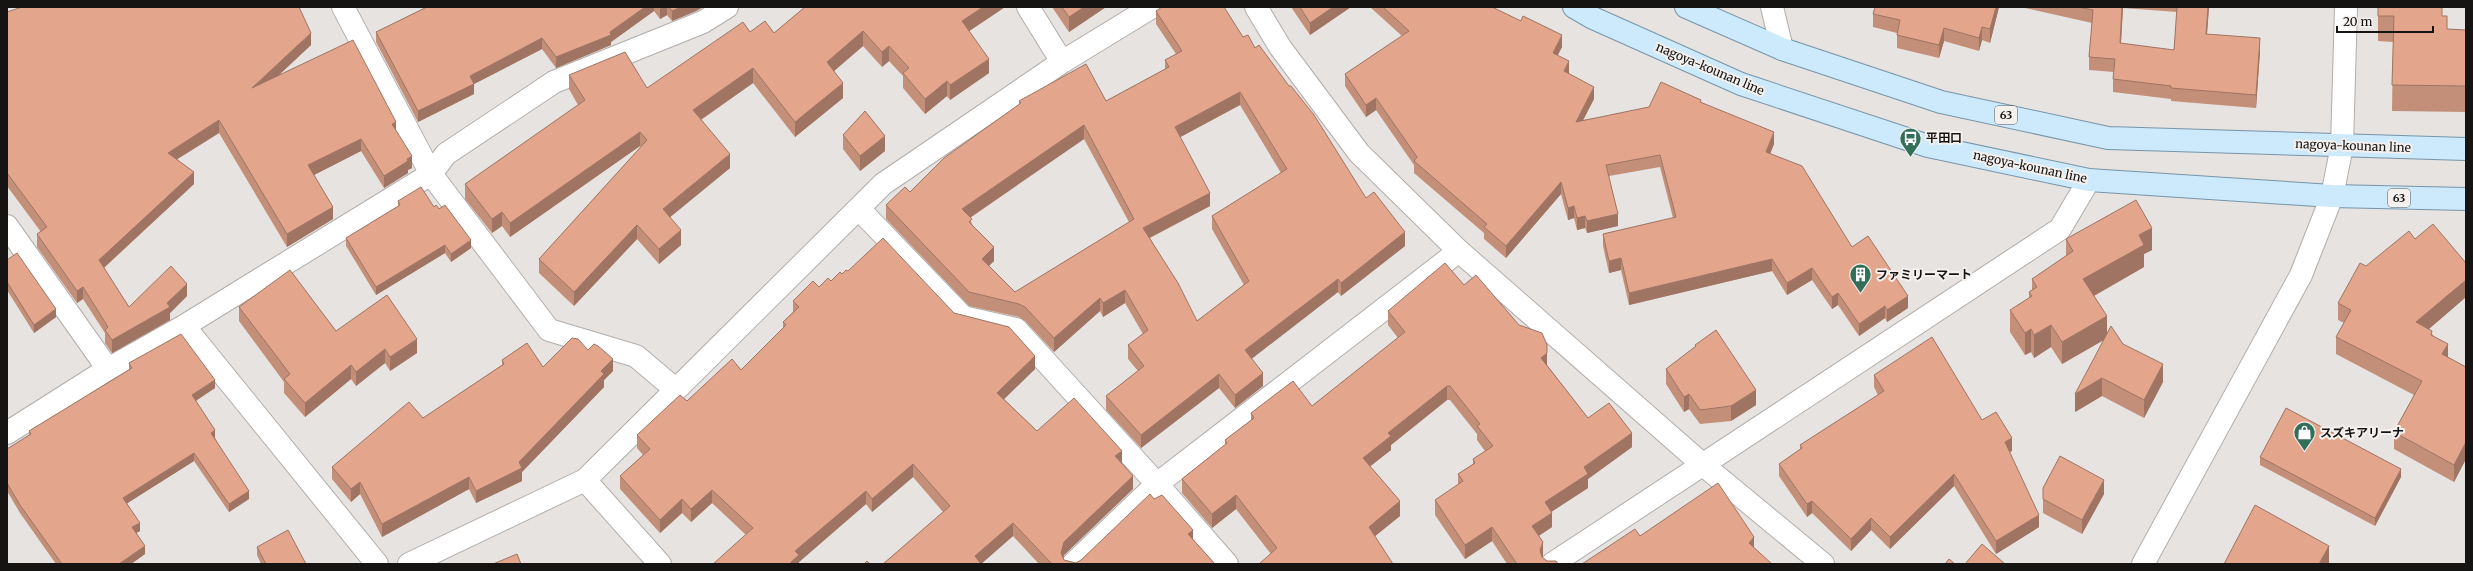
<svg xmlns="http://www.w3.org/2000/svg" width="2473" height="571" viewBox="0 0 2473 571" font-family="Merriweather,'Noto Sans JP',serif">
<rect width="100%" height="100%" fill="#e7e3e1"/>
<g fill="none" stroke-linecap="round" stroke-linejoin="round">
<defs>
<path id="street" d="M343,7l88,167 118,156 87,26 39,33
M1028,7l34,55
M1256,7l24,40 79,106 100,98 243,213 121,100
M1772,7l10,42
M859,209l104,108 53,12 141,155 70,80
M7,226l101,143
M184,326l193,238
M7,433l101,-64 76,-43 247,-152 15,-20 108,-72 149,-60 24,-15
M585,480l75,84
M409,564l176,-84 298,-296 179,-122 90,-55
M1073,564l84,-80 302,-233
M1552,564l508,-335 29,-49"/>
<path id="secondary" d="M2143,564l158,-289 31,-79 10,-50 4,-139"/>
<path id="primary" d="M1574,7l19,11 148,66 187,62 161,34 243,16 134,3
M1686,7l96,42 159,53 167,36 358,11"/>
</defs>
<use href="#street" stroke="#b1adab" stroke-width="24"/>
<use href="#secondary" stroke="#b1adab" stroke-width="24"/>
<use href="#primary" stroke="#7795a9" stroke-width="24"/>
<use href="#street" stroke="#fff" stroke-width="22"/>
<use href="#secondary" stroke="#fff" stroke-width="22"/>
<use href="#primary" stroke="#cde9fc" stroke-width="22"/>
</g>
<path fill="#c38f79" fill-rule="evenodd" d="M427,7h276l-7,4 -24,10 -5,-6 -7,4 -6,-8 -43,31v3l-55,23 -14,-19 -68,35v10l-56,28 -42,-80v-10z
M805,7h200l-36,24 20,42 -39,27 -3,-4 -22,18 -22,-26v-12l-14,-15 -7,6 -19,-21 -29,25 9,27 -48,39 -42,-54 -52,37 29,48 -60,49 11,28 -22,19 -22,-25 -63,67 -35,-33v-14l102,-112 -1,-1 -130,91 -8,-11 -10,7 -27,-34v-15l113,-79 -9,-16v-14l78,13 103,-56 24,1z
M1052,7h54l-37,25z
M1291,7h60l-41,28z
M1370,7h122l70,40 -5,8 12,19 25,25 -11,21 118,-17 73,41 -4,10 82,93 56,61 -21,14 -2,-4 -26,18 -21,-31 -6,4 -20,-29 -25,15 -15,-24 -143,34 -8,-35 -12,3 -6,-27v-12l70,-16 -13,-51 -51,9 9,50 -31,7 -2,-5 -8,2 -3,-12 -6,2 -7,-26 -55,64 -22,-19v-6l-70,-60v-8l-38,-55 -10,7 -21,-31v-12l57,-38z
M1999,7l-9,36 -8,-3 -3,11 -35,-10 -5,17 -42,-10v-15l-24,-6v-13z
M2021,7h188l-2,27 53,17 -4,57 -85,-7v-2l-58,-7v-13l1,-7 -25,-2v-13l3,-34zM2123,8l54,4 -3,38 -53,-6z
M2378,7h64v9l5,13 19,1v82l-74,-1 1,-69 -15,-1z
M1156,11l87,26 12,11 111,150 39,48 -64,50 -3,-4 -87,67 12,27 -28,22 -16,-20 -78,60 -35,-38v-14l32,-25 -10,-12v-14l15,-11 -18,-31 -22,14 -3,-6 -46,41 -29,-31 -6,-4 -50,-11 -83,-87v-14l24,-13 109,-87v-4h87l59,-32v-9l11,-6 -20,-30zM1240,105l41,68 -69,43v13l32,56 -47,36 -47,-83 60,-32 -30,-69zM1084,139l45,83 -114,70 -26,-26 5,-5 -22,-37 -2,-6z
M7,12l304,33 -32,30 117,55 16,38 -4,2v3l-24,15 -23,-37 -47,24 19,44 -46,28 -68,-114 -42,26 17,25 -90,84 25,39 58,-11 -17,17v7l-58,33 -7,-10v-10l-22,-34 -6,4 -40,-56v-13l4,-2 -34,-46z
M843,135l42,16 -25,20 -17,-22z
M398,201l36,6 37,41 -20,14 -6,-9 -69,42 -30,-49v-8l52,-32z
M2066,239l86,11 -8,4v13l-50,29 13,37 16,11 40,38 -19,36 -42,-22 -27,16 29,-72 -42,24 -11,-17 -17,11 -3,-6 -6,3 -15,-23v-22l19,-12v-6l3,-2v-11l34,-23z
M7,260l49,57 -22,16 -27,-43z
M2366,266l100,31 -37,32 19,29 18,9v92l-12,23 -60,-33v-17l20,-37 -78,-41v-17l8,-14 -6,-3v-17z
M848,271l106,42 81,56 -31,30 33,32 85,33 11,25 -69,66 -1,3 1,2 12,3 117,-24 22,25h-176l-26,-28 -32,28h-98l60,-52 -30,-35 -41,35 -6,-8 -67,58v2l-54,-30 -33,-31 -21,19 -9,-9 -22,20 -40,-44v-13l23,-21 -6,-7v-13l50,-34 54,-31 42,-42v-6l10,-10v-11l38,-20 11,-7z
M1464,285l83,74v6l41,53 44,29 -44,32v9l-37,24 1,15 -13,9 4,20 -1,1 5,4 11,3h-51l-15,-23 -27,18 -30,-44v-15l23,-15v-11l15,-10v-5l12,-8 -8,-11v-6l-27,-34h-3l-56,45v5l-21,16 30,50 -25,20 -104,18 -35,-45 -24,19 -30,-35v-14l43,-34v-5l26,-20v-7l61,-7 86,-68 -10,-13v-14z
M239,307l97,24 81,22 -27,18 -5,-8 -29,23 -5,-7 -46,38 -21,-24v-11l-45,-61z
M1695,345l61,60 -25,16 -31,3 -11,-15 -5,3 -18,-28v-15l29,-22z
M588,350l25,21 -9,9v7l-82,85v9l-46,22 -7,-14 -87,48 -22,-43 -9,8 -19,-23v-12l91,-49 79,-53v-5l41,7z
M129,363l86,25 -19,13 19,37 34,61 -20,13 -35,-51 -67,42 13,28 -4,2 9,21 -14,10h-75l-36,-51 -13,-22v-42l22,-14v-4l100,-61z
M1874,375l108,45 30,31 -3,1 30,75 -43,27 -42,-68 -64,63 -19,-19 -20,21 -39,-38 -5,4 -28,-41v-12l21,-15v-4l78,-50 -4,-8z
M2260,457l141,20 -26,49 -115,-61z
M2043,488l61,6 -22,40 -39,-21z
M257,547l49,17h-45l-4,-9z"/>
<path fill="#9f7463" d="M645,7h9v4l-43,31v3l-55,23v-11l54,-25z
M663,7h4v8l-7,4v-10z
M681,7h22l-7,4 -24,10v-10z
M983,7h22l-43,29v-15z
M1084,7h22l-37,25v-15z
M1333,7h18l-41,28v-12z
M1996,7h3l-9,36v-14z
M2122,7h1l-3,50v-14z
M2208,7h1l-3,40v-13z
M1982,27v13l-3,11v-13z
M1944,28v13l-5,17v-13z
M863,31v15l-36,31v-15z
M311,33v12l-59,55v-12z
M1562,35v12l-9,18v-12z
M542,38v11l-68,35v10l-56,28v-11l52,-35z
M2260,38v13l-4,57v-13z
M889,46v15l-7,6v-15z
M989,59v14l-39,27v-15z
M1569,61v12l-5,10v-12z
M753,68v15l-60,42v-15z
M947,81v15l-22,18v-15z
M843,83v15l-48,39v-15z
M1594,87v12l-18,35v-12z
M1240,92v13l-65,35v-13z
M1376,98v12l-10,7v-12z
M219,120v13l-51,32v-12z
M396,122v12l-4,-10z
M1084,125v14l-122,84v-14z
M640,132v14l-130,91v-14z
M1774,132v12l-8,20v-12z
M885,136v15l-25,20v-15z
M361,139v12l-53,27v-13z
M730,154v14l-67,55v-14z
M412,156v12l-4,2v3l-24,15v-12z
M194,172v12l-95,88v-12z
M1561,182v12l-55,64v-12z
M1210,193v13l-67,35v-13z
M1574,206v12l-6,2v-12z
M333,207v12l-46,28v-13z
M502,212v14l-10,7v-14z
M1618,214v12l-31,7v-12z
M1585,216v12l-8,2v-12z
M637,225v14l-63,67v-14z
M2152,228v22l-8,4v13l-61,35v-23l56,-44z
M681,230v15l-22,19v-15z
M1405,232v14l-64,50v-13z
M471,240v8l-20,14v-8z
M445,245v8l-69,42v-8z
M994,247v14l-12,11v-13z
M1621,258v12l-12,3v-12z
M1772,259v12l-143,34v-12z
M1812,268v12l-25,15v-12z
M1338,279v13l-93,72v-14z
M2466,280v17l-50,43v-18z
M187,284v12l-17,17v7l-58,33v-13l55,-37z
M83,287v12l-6,4v-12z
M1125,290v13l-22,14v-14z
M1838,293v12l-6,4v-12z
M1908,296v12l-21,14v-12z
M1100,298v13l-46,41v-14z
M1885,306v12l-26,18v-12z
M56,309v8l-22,16v-8z
M2107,316v22l-45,26v-22z
M2051,325v22l-17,11v-23z
M2031,329v23l-6,3v-22z
M417,339v14l-27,18v-14z
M2448,344v17l-6,-7z
M1547,345v23l-6,-10z
M385,349v14l-29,23v-14z
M1035,356v13l-38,37v-13z
M613,359v12l-9,9v7l-82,85v9l-46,22v-12l43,-29 82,-91z
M2163,364v18l-19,36v-18z
M351,365v14l-46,38v-14z
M1263,373v13l-28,22v-13z
M1219,374v14l-78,60v-13z
M2102,378v18l-27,16v-18z
M215,380v8l-23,15v-8z
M1447,386v14l-56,45v5l-28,22v-14l25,-25z
M1756,390v15l-25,16v-15z
M1689,394v15l-5,3v-15z
M215,430v8l-4,3v-8z
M1632,433v14l-44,32v9l-43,28v-14l39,-35z
M2012,438v13l-7,4v-13z
M2466,442v17l-12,23v-17z
M1122,451v13l-7,-8z
M194,453v8l-71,45v-8z
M913,464v13l-41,35v-13z
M2401,469v8l-26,49v-8z
M1954,474v12l-64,63v-12z
M1133,476v13l-69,66 -2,9 -1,-11 3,-11z
M469,477v12l-87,48v-13z
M2104,480v14l-22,40v-14z
M360,482v12l-9,8v-13z
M712,490v13l-21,19v-13z
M249,491v8l-20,13v-8z
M866,491v13l-67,58v2h-10l6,-13z
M1236,495v14l-24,19v-14z
M682,499v14l-22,20v-13z
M1400,501v15l-31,25v-14z
M1812,501v12l-5,4v-13z
M1552,513v14l-20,13v-14z
M2039,515v12l-43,27v-13z
M1871,518v12l-20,21v-12z
M140,523v8l-8,4v-8z
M1013,523v13l-32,28h-6v-8z
M1492,527v14l-27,18v-14z
M1193,530v14l-5,-10z
M1754,537v14l-5,-8z
M1543,542v14l-3,8v-14z
M145,546v8l-14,10h-12z
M2329,546v18h-10z"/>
<path fill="#e3a68d" stroke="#9f7463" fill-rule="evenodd" d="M22,7h277l12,26 -59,55 101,-48 43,82 -4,2 20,32 -5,3 1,2 -24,15 -23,-37 -53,26 25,42 -46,27 -68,-114 -51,33 26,19 -95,88 30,47 42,-41 16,18 -20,19 3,4 -58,33 -7,-10 3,-3 -25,-40 -6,4 -40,-57 10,-7 -40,-54v-161z
M427,7h218l-35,25 1,3 -55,22 -14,-19 -72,38 4,8 -56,27 -42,-79z
M669,7h12l-9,4z
M805,7h178l-21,14 27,38 -39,26 -3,-4 -22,18 -22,-26 6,-5 -20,-22 -7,6 -19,-21 -36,31 16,21 -48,39 -42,-54 -60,42 37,44 -67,55 18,21 -22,19 -22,-24 -63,67 -35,-33 108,-119 -7,-8 -130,91 -8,-11 -10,7 -27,-35 120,-84 -16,-25 56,-23 22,36 96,-66 7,10 15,-11 9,12z
M1062,7h22l-15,10z
M1162,7h62l19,30 5,-2 7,13 4,-3 30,41h2l23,29 52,83 8,-6 31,40 -64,51 -3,-4 -93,71 18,23 -28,22 -16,-21 -78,61 -35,-39 38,-30 -16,-21 20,-15 -23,-40 -22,13 -3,-5 -46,40 -29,-31 -6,-3 -50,-12 -83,-87 19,-18 5,5 34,-34 77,-55 -2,-2 67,-37 20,37 63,-34 -4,-7 17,-9 -26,-40zM1240,92l47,77 -75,47 37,65 -52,40 -19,-38 -35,-55 67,-35 -35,-66zM1084,125l50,94 -119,73 -33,-33 12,-12 -25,-25 3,-3 -10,-10z
M1300,7h33l-23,16z
M1383,7h109l29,14 2,-5 39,19 -9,18 16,8 -5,10 30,16 -18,35 73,-15 12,-25 40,18 -1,2 74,30 -8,20 36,14 50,81 16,-11 40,60 -21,14 -2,-4 -26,18 -21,-31 -6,4 -20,-29 -25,15 -15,-24 -143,34 -8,-35 -12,3 -6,-27 73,-17 -16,-62 -54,10 12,49 -31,7 -2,-5 -8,2 -3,-12 -6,2 -7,-26 -55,64 -22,-19 3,-3 -73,-63 3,-4 -41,-59 -10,7 -21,-31 64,-43z
M1875,7h121l-6,22 -8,-2 -3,11 -35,-10 -5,17 -42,-10 3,-15 -27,-6z
M2078,7h44l-2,36 54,7 3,-43h31l-2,27 54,4 -4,57 -85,-7v-2l-58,-7 2,-20 -26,-2 4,-47z
M2378,7h64v9h5v13l19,1v56l-74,-1 2,-69h-16z
M865,111l20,25 -25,20 -17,-21z
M421,187l13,20 2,-2 3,4 6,-4 26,35 -20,14 -6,-9 -69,42 -30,-49 54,-33 -2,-4z
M2136,200l16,28 -13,7 5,10 -61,34 24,37 -45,26 -11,-17 -17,10 -3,-6 -6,4 -15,-23 22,-14 -3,-4 8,-5 -5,-8 41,-28 -7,-12z
M2433,224l33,39v17l-50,42 16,9 -1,4 17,9 -6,10 24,13v75l-12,23 -60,-33 28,-51 -86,-44 15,-27 -13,-7 22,-40 6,3 43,-35 6,8z
M883,238l71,75 55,14 26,29 -38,37 40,38 37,-33 48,53 -7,5 18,20 -69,66 -3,11 3,7 12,3 5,-3 69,-66 4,5 8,-4 31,35 -5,4 27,30h-163l-39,-41 -38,33 6,8h-98l67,-58 -37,-42 -41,35 -6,-8 -71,60 4,4 -10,9h-76l40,-36 -41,-38 -21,19 -9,-10 -22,21 -40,-44 30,-27 -13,-14 43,-40 7,6 45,-42 9,11 45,-45 -3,-3 16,-15 -6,-6 20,-20 6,6 9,-9 3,3 9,-9 2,2 4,-4 2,1z
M17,253l39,56 -22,16 -27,-43v-22z
M1445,263l19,22 12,-10 43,50 23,8 5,12v8l-6,5 47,60 21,-15 23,30 -48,34 4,7 -43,28 7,11 -20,13 11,16 -3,8 2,7 5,4h9l2,3h-41l-25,-37 -27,18 -30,-45 28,-19 -5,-7 17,-11 -2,-4 20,-13 -16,-20 3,-2 -30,-38h-3l-59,47 3,3 -28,22 37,43 -31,26 24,37h-134l18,-16 -41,-53 -24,19 -30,-35 45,-36 -2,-3 29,-22 -3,-5 42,-32 19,25 93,-74 -17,-21z
M290,270l46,61 51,-36 30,44 -27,18 -5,-8 -29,23 -5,-7 -46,38 -21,-24 6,-5 -51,-67z
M2111,326l12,18 40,20 -19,36 -42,-22 -27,16z
M1716,330l40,60 -25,16 -31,4 -11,-16 -5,3 -18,-28 30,-23 -1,-1z
M181,334l34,46 -23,15 23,35 -4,3 38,58 -20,13 -35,-51 -71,45 17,25 -8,4 13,19 -26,18h-57l-42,-59 -13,-22v-34l24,-15 -2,-3 103,-63 -3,-5z
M1932,337l50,83 14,-8 16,26 -7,4 34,73 -43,26 -42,-67 -64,63 -19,-19 -20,21 -39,-38 -5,3 -28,-40 23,-16 -2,-3 84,-54 -10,-16z
M572,338l6,1 10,11 6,-6 4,2 15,13 -12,12 3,3 -85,88 3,6 -46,23 -7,-14 -87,47 -22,-42 -9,7 -19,-22 77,-65 14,16 81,-54 -2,-4 25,-17 16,24z
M2286,408l115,61 -26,49 -115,-61z
M2060,456l44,24 -22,40 -39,-21v-11z
M1718,483l36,54 -5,6 23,21h-190l53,-35 5,7z
M2255,505l74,41 -10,18h-95z
M288,530l18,34h-40l-9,-17z
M1982,544l23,20h-40z
M517,554l4,10h-28z
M1949,559l6,5h-10z
M867,561l3,3h-6z"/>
<defs>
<symbol id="bus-pin" viewBox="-11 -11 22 30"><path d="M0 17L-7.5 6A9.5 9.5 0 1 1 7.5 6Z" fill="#336e59" stroke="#f4f0ee"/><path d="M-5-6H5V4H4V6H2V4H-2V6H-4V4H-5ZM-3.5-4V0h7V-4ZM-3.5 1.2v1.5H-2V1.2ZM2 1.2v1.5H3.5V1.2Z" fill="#fff"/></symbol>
<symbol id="building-pin" viewBox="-11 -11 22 30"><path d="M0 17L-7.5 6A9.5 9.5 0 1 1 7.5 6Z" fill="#336e59" stroke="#f4f0ee"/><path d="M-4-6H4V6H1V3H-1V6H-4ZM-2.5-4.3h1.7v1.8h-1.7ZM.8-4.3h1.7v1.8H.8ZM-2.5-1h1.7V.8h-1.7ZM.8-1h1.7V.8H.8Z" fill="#fff"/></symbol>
<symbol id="shop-pin" viewBox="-11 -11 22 30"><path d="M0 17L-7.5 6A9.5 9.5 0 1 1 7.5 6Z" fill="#336e59" stroke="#f4f0ee"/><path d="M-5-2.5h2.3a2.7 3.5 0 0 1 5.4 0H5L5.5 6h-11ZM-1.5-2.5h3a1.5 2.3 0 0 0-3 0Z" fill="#fff"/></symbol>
</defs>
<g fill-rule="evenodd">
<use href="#bus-pin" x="1898" y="126" width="25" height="34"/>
<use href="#building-pin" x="1848" y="262" width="25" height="34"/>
<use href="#shop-pin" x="2292" y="420" width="25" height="34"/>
</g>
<g text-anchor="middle" stroke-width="4" stroke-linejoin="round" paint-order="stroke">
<g fill="#f4f0ee" stroke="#585655" stroke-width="1">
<rect x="1995" y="106" width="22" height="18" rx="3"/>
<rect x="2388" y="189" width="22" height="18" rx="3"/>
</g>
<g font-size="11" font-weight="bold" fill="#151413">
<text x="2006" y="119">63</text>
<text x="2399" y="202">63</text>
</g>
<g font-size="12" fill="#151413" stroke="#f4f0ee">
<text transform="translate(1710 69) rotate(23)" y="4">nagoya-kounan line</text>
<text transform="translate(2353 146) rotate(2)" y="4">nagoya-kounan line</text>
<text transform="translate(2030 167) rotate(12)" y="4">nagoya-kounan line</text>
</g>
<g font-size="12" font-weight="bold" fill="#151413" stroke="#f4f0ee" text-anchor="start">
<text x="1926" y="142">平田口</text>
<text x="1876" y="279">ファミリーマート</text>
<text x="2320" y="437">スズキアリーナ</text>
</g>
</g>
<rect width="2473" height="571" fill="none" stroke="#151413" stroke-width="16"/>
<path d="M2337 26v6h96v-6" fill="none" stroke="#151413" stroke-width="2"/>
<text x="2343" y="26" font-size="12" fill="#151413" stroke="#f4f0ee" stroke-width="3" paint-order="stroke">20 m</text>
</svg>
